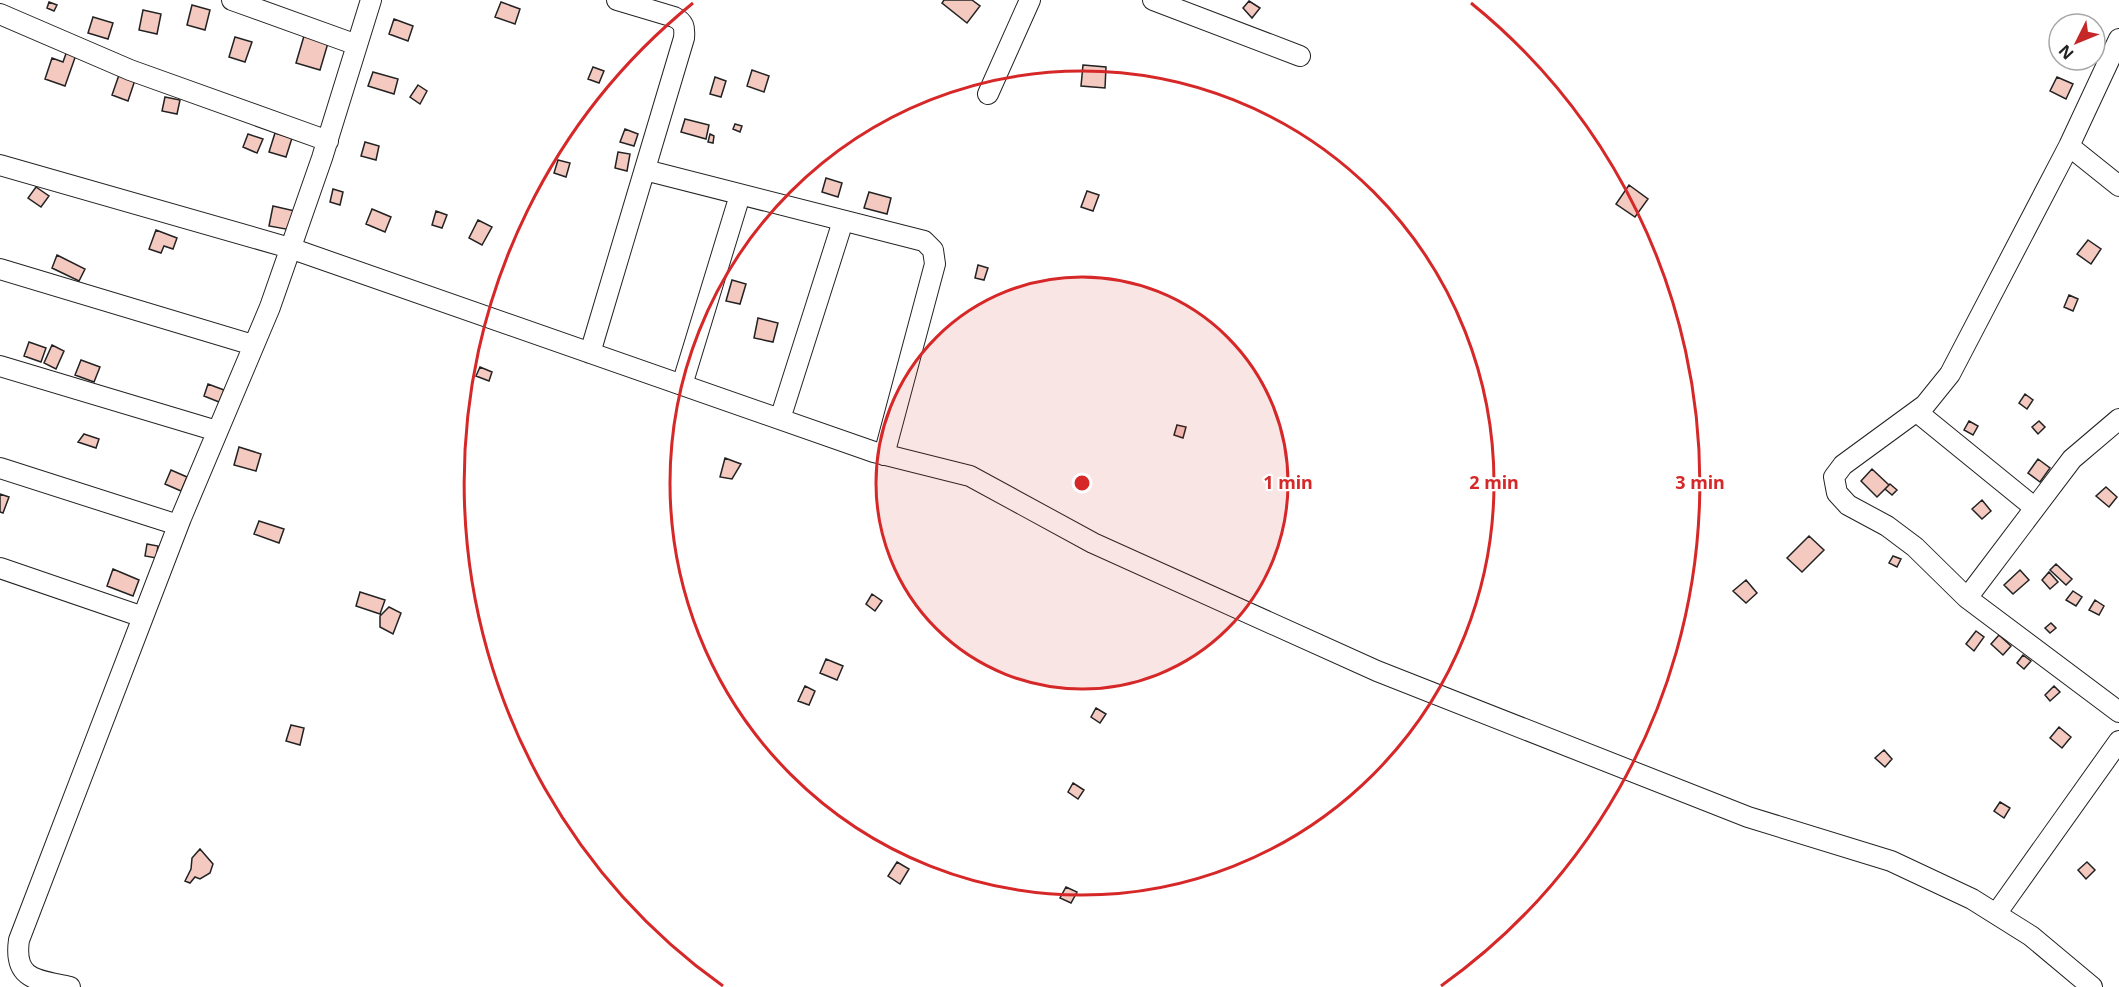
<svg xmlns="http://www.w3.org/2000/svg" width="2119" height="987" viewBox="0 0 2119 987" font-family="'Noto Sans',sans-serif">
<rect width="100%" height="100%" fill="#fff"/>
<path fill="#f3c9c0" stroke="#222" stroke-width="1.5" d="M944,0h28l8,6 -13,17 -25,-20z
M1249,1l11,7 -8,10 -9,-10z
M49,2l8,3 -3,6 -7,-3z
M501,2l19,7 -5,15 -20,-7z
M192,5l18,5 -5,20 -18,-5z
M143,10l18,4 -4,20 -18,-4z
M93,17l20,6 -5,16 -20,-6z
M394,19l19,7 -5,15 -19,-7z
M304,36l24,7 -8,27 -24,-7z
M235,37l17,5 -7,20 -16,-5z
M68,48l9,4 -12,34 -20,-7 7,-21 11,4z
M1083,65l23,2 -1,21 -24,-2z
M593,67l11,4 -5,12 -11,-4z
M752,70l17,6 -5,16 -17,-6z
M373,72l25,7 -4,15 -26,-8z
M119,75l16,5 -7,21 -16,-6z
M715,77l11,4 -5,16 -11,-3z
M2057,77l16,7 -7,15 -16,-8z
M418,85l9,6 -7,13 -10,-7z
M165,97l15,3 -3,14 -15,-3z
M685,119l24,6 -3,14 -25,-7z
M735,124l7,2 -2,6 -7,-3z
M625,129l13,5 -4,12 -14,-4z
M275,133l17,5 -6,19 -17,-5z
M248,134l15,5 -6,14 -14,-6z
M710,134l4,2 -1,7 -5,-1z
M365,142l14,4 -3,14 -15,-4z
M618,152l12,2 -3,17 -12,-3z
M558,160l12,3 -4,14 -12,-4z
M826,178l16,5 -4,14 -16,-5z
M1629,185l19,14 -13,18 -19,-13z
M36,187l13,9 -8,11 -13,-9z
M333,189l10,3 -3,13 -10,-3z
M1087,191l12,4 -6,16 -12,-4z
M869,192l22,6 -4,16 -23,-6z
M273,206l22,5 -4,19 -22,-4z
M372,209l19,8 -6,15 -19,-8z
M436,211l11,4 -5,13 -10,-3z
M478,220l14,7 -10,18 -13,-7z
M156,230l21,8 -4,11 -9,-3 -3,7 -12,-4z
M2088,240l13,9 -10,15 -14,-10z
M57,255l28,14 -6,12 -27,-13z
M978,265l10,3 -4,12 -9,-2z
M732,280l14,4 -6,20 -14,-3z
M2069,295l9,4 -5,12 -9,-4z
M758,318l20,5 -5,19 -19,-4z
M29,342l17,6 -5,14 -17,-6z
M52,345l12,6 -8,18 -12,-6z
M81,360l19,7 -6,15 -19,-7z
M480,367l12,5 -3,9 -13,-5z
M208,384l16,6 -5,12 -15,-6z
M2025,394l8,6 -6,9 -8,-6z
M1969,421l9,5 -5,9 -9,-5z
M2039,421l6,6 -7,7 -6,-7z
M1177,425l9,2 -3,11 -9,-3z
M84,434l15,5 -3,9 -18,-6z
M239,447l22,7 -5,17 -22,-6z
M725,458l16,6 -9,15 -12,-2z
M2038,459l12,9 -10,14 -12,-9z
M1872,469l17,16 -12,12 -16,-16z
M171,470l16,7 -6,14 -16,-7z
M1890,484l7,6 -5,5 -7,-6z
M2106,487l11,10 -8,10 -13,-11z
M0,494l9,3 -6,16 -3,-1z
M1982,500l9,11 -9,8 -10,-10z
M259,521l25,8 -5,14 -25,-9z
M1809,536l15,14 -22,22 -15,-14z
M147,544l11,2 -2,12 -11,-2z
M1893,556l8,3 -4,8 -8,-4z
M2056,564l16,15 -6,6 -16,-15z
M113,569l26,11 -6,16 -26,-10z
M2020,570l9,10 -16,14 -9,-9z
M2049,572l9,10 -8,7 -8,-9z
M1746,580l11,13 -11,10 -13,-12z
M2073,591l9,6 -6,9 -10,-6z
M360,592l25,8 -5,14 -24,-8z
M872,594l10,7 -7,10 -9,-7z
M2095,600l9,6 -5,9 -10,-5z
M389,607l12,6 -8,21 -13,-7v-11z
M2051,623l5,5 -6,5 -5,-5z
M1976,631l8,6 -10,14 -8,-7z
M1999,635l12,11 -8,9 -12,-11z
M2023,655l8,6 -7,8 -7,-6z
M826,659l17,7 -6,14 -17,-7z
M805,686l10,5 -6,14 -11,-4z
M2054,686l6,6 -10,9 -5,-6z
M1096,708l10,6 -6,9 -9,-6z
M291,725l13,3 -4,17 -14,-4z
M2059,727l12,10 -9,11 -12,-10z
M1884,750l8,9 -7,8 -10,-9z
M1073,783l11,7 -6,9 -10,-7z
M2000,802l10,6 -6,10 -10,-7z
M200,849l13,15 -3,9 -10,6 -5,-2 -5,6 -5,-2 6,-12 1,-11z
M897,862l12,7 -9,15 -12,-8z
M2087,862l8,8 -9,9 -8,-9z
M1066,887l11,5 -6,11 -11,-5z"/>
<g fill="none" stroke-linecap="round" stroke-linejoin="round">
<defs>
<path id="minor" d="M232,0l125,45
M1153,0l147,56
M0,14l130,56 198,71
M988,94l42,-94
M2069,146l50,40
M0,165l290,83 584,204 96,24 123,67 284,128 371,146 143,44 81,38 59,37 61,51
M645,170l279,71 9,9 2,14 -51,191
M0,269l253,76
M590,353l94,-315c1,-11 0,-16 -10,-21l-57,-17
M0,366l217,65
M682,385l58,-190
M1917,412l118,96
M780,419l63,-198
M2119,419l-47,40 -105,139 152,114
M0,468l178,57
M0,568l143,49
M1967,598l-52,-51 -28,-21 -39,-21 -11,-12 -3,-16 9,-12 82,-60 25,-31 119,-228 50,-107
M1996,914l123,-173
M70,987c-31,-7 -57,-6 -51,-47l162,-422 89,-211 52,-149 49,-158"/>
</defs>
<use href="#minor" stroke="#222" stroke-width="22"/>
<use href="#minor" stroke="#fff" stroke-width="20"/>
</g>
<circle cx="1082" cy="483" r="206" fill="#d62828" fill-opacity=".12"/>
<g fill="none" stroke="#d62828" stroke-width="3">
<circle cx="1082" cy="483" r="206"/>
<circle cx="1082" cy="483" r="412"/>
<path d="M723 986A618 618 0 0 1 693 3M1471 3A618 618 0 0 1 1441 986"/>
</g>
<circle cx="1082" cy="483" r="9" fill="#d62828" stroke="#fff" stroke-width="3"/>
<g font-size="18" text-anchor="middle" font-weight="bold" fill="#d62828" stroke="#fff" stroke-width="4.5" stroke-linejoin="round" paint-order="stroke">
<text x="1288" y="489">1 min</text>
<text x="1494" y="489">2 min</text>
<text x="1700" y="489">3 min</text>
</g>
<g transform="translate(2077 42) rotate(227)"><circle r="28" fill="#ffffff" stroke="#a7a7a7" stroke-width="1.5"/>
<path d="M0-4.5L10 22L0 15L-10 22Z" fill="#c62828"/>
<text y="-9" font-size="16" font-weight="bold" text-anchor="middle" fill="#222222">N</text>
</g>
</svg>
